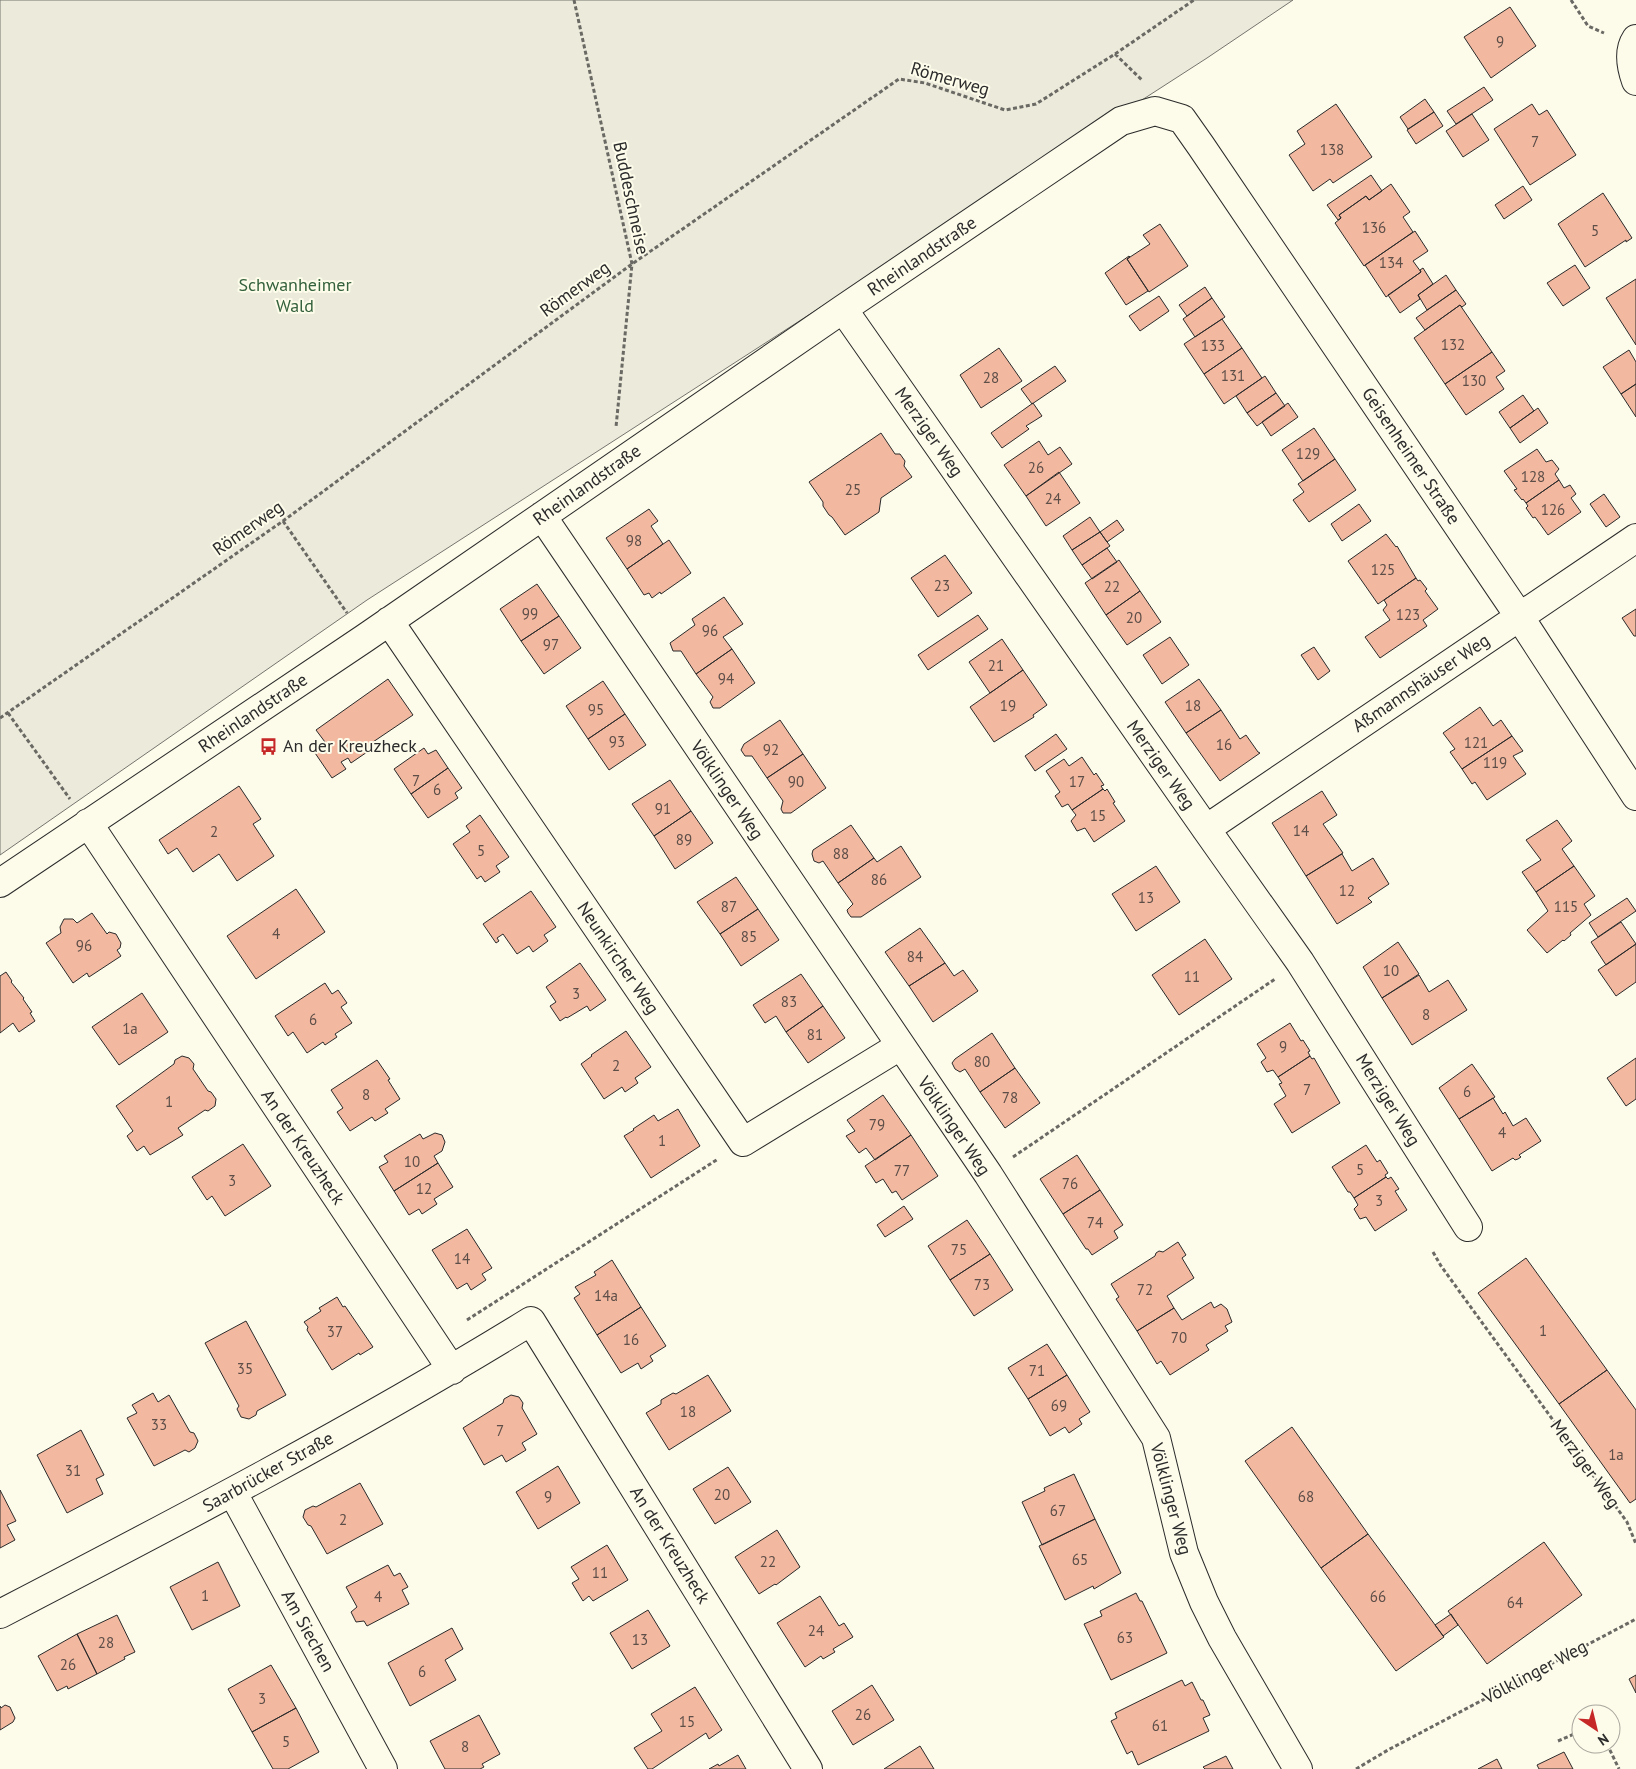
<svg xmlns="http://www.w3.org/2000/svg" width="1636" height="1769" viewBox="0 0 1636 1769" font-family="'PT Sans',sans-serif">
<rect width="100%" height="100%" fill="#fdfbea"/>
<path fill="#ecebdb" stroke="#74746e" d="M0,0h1293l-86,58 -840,542 -367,255z"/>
<path fill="#f2b8a0" stroke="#2b2b2b" d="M1510,7l26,39 -45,32 -27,-41z
M1484,87l9,13 -37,24 -9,-13z
M1425,99l9,13 -26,17 -8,-12z
M1336,104l36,53 -39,26 -3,-4 -17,12 -24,-36 16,-11 -8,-13z
M1532,104l7,11 8,-5 29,45 -46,30 -36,-56z
M1434,112l9,14 -27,18 -9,-14z
M1472,114l17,26 -26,17 -17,-26z
M1371,175l11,16 -13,9 -3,-4 -27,19 2,3 -3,2 -11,-15z
M1391,184l19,28 -7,5 10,15 -49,34 -29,-43 6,-5 -2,-3 27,-19 3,4z
M1523,186l9,14 -28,19 -9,-14z
M1603,193l29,45 -6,4v-2l-41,27 -27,-43z
M1160,224l28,42 -39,26 -22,-33 23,-15 -7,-9z
M1415,231l13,20 -15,10 8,11 -35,25 -21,-32z
M1129,256l1,1 -3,2 21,32 -22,14 -21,-32z
M1575,265l15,23 -27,18 -16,-23z
M1423,268l10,16 -15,11 2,4 -20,14 -12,-18 33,-23 -1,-2z
M1446,275l10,15 -29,20 -9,-15z
M1636,279v66l-30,-47z
M1205,287l7,11 -25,18 -8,-11z
M1456,290l10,14 -4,3 -2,-2 -35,25 -9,-12z
M1159,296l10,15 -29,20 -11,-15z
M1212,298l13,19 -30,20 -12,-18z
M1460,305l32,47 -47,32 -31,-46z
M1222,319l20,29 -38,26 -20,-30z
M999,348l23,33 -41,27 -21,-33z
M1242,348l20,30 -38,26 -20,-30z
M1629,350l7,12v22l-15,10 -18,-27z
M1492,352l13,19 -9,6 8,12 -38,26 -21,-31z
M1055,366l11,15 -34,23 -11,-15z
M1265,376l11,17 -29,20 -11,-17z
M1636,384v33l-15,-23z
M1276,393l9,13 -28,20 -10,-13z
M1523,395l11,16 -24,17 -11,-16z
M1033,403l9,13 -16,10 3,3 -27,19 -11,-15z
M1288,403l10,14 -27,19 -9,-14z
M1538,408l10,15 -28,20 -10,-15z
M1314,428l21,31 -32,22 -21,-31z
M881,433l14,21h5l5,7 -1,5 8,11 -31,21 -2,14 -34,23 -13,-18 -3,-2 -6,-9v-4l-14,-20z
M1039,441l9,14 12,-8 12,17 -46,32 -22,-31z
M1537,449l9,13 6,-2 7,9 -4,5 4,6 -33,23 -3,-4 -1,1 -8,-10 3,-1 -13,-18z
M1335,459l21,31 -47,32 -16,-22 11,-8 -6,-8z
M1059,472l21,31 -34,23 -20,-30z
M1559,480l5,8 6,-3 6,9 -5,4 10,14 -33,23 -13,-18 -2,1 -7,-10 2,-2 -2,-3z
M1604,494l16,23 -14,10 -16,-23z
M1359,504l12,17 -29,20 -11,-17z
M649,509l9,12 -7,5 12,18 -36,25 -21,-31z
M1090,517l10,15 -28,18 -9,-14z
M1117,520l7,10 -17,12 -7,-10z
M1100,532l10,14 -28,19 -10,-15z
M1386,534l10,13 1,-1 19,32 -38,26 -30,-43z
M669,540l22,33 -30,21 -1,-2 -8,6 -3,-5 -5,2 -17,-26z
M1107,548l10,14 -25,17 -10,-14z
M945,555l27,38 -34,24 -27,-39z
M1119,560l21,31 -34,24 -21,-32z
M1416,578l2,3 2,-1 7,9 -2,2 13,18 -15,11 4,6 -47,32 -15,-21 25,-17 -7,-10 4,-5 -3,-5z
M537,584l22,32 -38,25 -21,-32z
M1140,591l21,31 -34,23 -21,-30z
M724,597l19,27 -20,13 9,12 -36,25 -15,-23h-8l-3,-8 25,-18 -3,-6z
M1636,609v27h-2l-12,-18z
M978,615l10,14 -60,41 -10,-15z
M559,616l22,32 -37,26 -23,-33z
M1170,637l19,28 -27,19 -19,-29z
M1002,639l21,31 -33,23 -21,-31z
M1314,647l16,24 -12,9 -17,-25z
M732,649l23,34 -35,25h-7l-3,-6 3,-5 -17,-23z
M1023,670l24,35 -14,10 1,2 -40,25 -24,-35z
M388,679l25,36 -43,29 3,4 -22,15 -3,-5 -7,4 5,7 -14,9 -19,-28 12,-8 -9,-12z
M1199,679l22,31 -35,23 -21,-31z
M603,681l22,33 -37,25 -22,-33z
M1480,707l13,19 8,-6 11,16 -50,33 -12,-17 5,-3 -12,-16z
M1221,710l19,29 6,-4 12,17 2,1 -40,28 -34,-48z
M625,714l21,31 -37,25 -21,-31z
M780,720l23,34 -36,24 -15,-22h-7l-4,-6 3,-6z
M1056,734l11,15 -32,22 -10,-15z
M1512,736l11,15 -10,5 13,18 -39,26 -12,-18 -3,2 -10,-15z
M424,748l4,6 8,-4 12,18 -37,26 -17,-25z
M803,754l23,34 -35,25h-8l-2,-4 2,-8 -16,-23z
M1082,757l12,18 2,-2 8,12 -3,1 2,3 -31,21 -4,-6 -6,3 -7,-11 5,-4 -14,-21 18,-12 5,7z
M448,768l14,20 -7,5 3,5 -30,20 -17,-24z
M670,780l21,31 -37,25 -22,-32z
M239,786l22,33 -8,5 21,32 -37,25 -18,-27 -26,18 -16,-24 -9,6 -9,-14z
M1103,789l2,2 2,-2 8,13 -2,1 12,18 -31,21 -9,-14 -8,3 -6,-10 5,-6 -4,-5z
M1322,791l15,24 -14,9 20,29 -37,23 -34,-53z
M691,811l22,32 -38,26 -21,-33z
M480,815l29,42 -13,9 4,6 -15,10 -4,-6 -4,3 -24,-35 17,-12 -4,-6z
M1557,820l15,21 -10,8 12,17 -38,26 -14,-20 19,-12 -15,-20z
M851,825l23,33 -36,25 -15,-22 -4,2 -5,-2 -2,-7 1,-4z
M901,846l20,31 -60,40h-10l-3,-4 -1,-3 6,-6 -15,-21 36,-25 3,4z
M1342,854l10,17 21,-13 16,26 -21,14 4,4 -35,22 -31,-48z
M1156,866l24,36 -44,29 -24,-37z
M1574,866l21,30 -11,8 7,11 -21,18 1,2 -7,6 -1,-1 -16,13 -20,-23 21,-19 -12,-19z
M736,877l22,32 -38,25 -23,-32z
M296,889l29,43 -69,47 -29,-43z
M531,891l25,36 -12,8 4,6 -15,11 -4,-6 -12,8 -14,-20 -6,4 2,3 -3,2 -13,-19z
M1627,898l9,13 -38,26 -9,-14z
M758,909l21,31 -38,26 -21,-32z
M92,913l15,21 2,-2 7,2 5,9 -1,5 -3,2 4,6 -32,21 -2,-4 -14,10 -27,-40 15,-10 -1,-6 4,-8h9l4,4z
M1621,922l15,22 -30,21 -15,-23z
M920,928l25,35 -36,23 -24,-34z
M1205,939l27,40 -53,36 -27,-40z
M1398,942l21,32 -37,24 -19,-31z
M1636,944v38l-20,14 -18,-26z
M580,963l26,37 -16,11 -3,-5 -20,12 -1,-1 -6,4 -10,-15 6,-4 -10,-15z
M945,963l9,13 9,-6 15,21 -45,31 -24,-36z
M6,972l6,9 -1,1 13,16 -1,1 9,13 -2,1 5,8 -16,11 -6,-9 -13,10v-57z
M801,974l22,32 -37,26 -10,-16 -11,7 -12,-18z
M1419,975l10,17 19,-12 19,30 -55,35 -30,-47z
M325,983l7,11 6,-4 9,13 -6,4 11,16 -17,11 2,3 -12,8 -2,-3 -16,11 -14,-21 -5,4 -13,-20z
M142,993l26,39 -49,33 -27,-38z
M823,1006l22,32 -37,25 -22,-31z
M1290,1023l11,18 2,-1 7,11 -2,1 2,4 -32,21 -5,-7 -6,2 -6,-10 5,-4 -9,-14z
M626,1031l25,36 -16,11 3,5 -13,9 -3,-5 -18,12 -23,-35 11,-8 -1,-1z
M992,1033l23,35 -35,24 -15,-23 -5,3 -5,-3 -3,-6 3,-4z
M182,1056l7,2 5,6 -1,5 15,22 3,1 5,7 -1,7 -7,5 -3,-1 -27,18 5,7 -33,20 -6,-9 -7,5 -10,-15 6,-5 -17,-25 58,-42 1,-4z
M1310,1056l2,3 2,-1 26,45 -48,30 -18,-29 12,-8 -7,-12 3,-1 -4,-6z
M1636,1058v41l-10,7 -19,-28z
M377,1060l13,19 -2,1 12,19 -15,10 3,4 -13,8 -3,-4 -22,14 -13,-19 6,-4 -12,-18z
M1472,1064l23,33 -36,22 -20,-31z
M1015,1068l25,35 -35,25 -25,-36z
M883,1095l28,40 -36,25 -9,-12 -7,5 -13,-17 9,-5 -8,-11z
M1493,1098l10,16 2,-2 8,14 13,-8 15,23 -22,14 2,2 -3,2 -3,1 -2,-2 -21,13 -33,-52z
M678,1109l22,37 -49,32 -27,-42 10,-6 -1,-1 21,-14 4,6z
M435,1133l7,2 3,7 -3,9 -8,5 4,7 -44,28 -15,-24 9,-5 -4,-6 36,-22 3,5z
M911,1135l27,41 -36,24 -6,-9 -4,2 -9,-14 -7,4 -11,-17z
M243,1144l28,42 -46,30 -13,-20 -5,4 -15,-23z
M1366,1145l11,17 3,-2 8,13 -3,2 1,2 -32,21 -4,-6h-2l-16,-25z
M1077,1155l23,35 -37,24 -23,-35z
M438,1163l15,24 -19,12 3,5 -15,10 -3,-5 -10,6 -15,-24z
M1386,1177l2,2 3,-2 8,12 -4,2 12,19 -32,21 -9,-14 -6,2 -6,-10 4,-4 -4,-7z
M1100,1190l23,35 -9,6 4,7 -26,17 -4,-6h-2l-23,-35z
M904,1206l9,13 -28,18 -8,-12z
M967,1220l23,34 -40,26 -22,-34z
M467,1229l25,39 -10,6 4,6 -15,10 -4,-7 -10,6 -25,-39z
M1178,1242l8,13 -4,3 12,20 -27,18 7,12 -37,23 -21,-32 3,-2 -8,-13 44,-28 1,-3 3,-2 4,1z
M990,1254l23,36 -39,26 -24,-36z
M1526,1258l81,112 -48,34 -81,-111z
M612,1260l29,47 -44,28 -23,-37 6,-4 -5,-7 21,-12 -2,-3z
M337,1297l6,10 2,-1 28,41 -13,8 -1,-2 -27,17 -25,-40 1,-3 -4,-5 17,-11 -2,-3z
M1211,1302l3,6 7,-4 6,5 5,13 -7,4 3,5 -22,14 3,5 -39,25 -9,-14 -4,3 -20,-33 37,-23 8,12z
M641,1307l25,39 -16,10 3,5 -12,8 -3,-6 -17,10 -24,-38z
M246,1321l40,74 -29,16 -1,4 -7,4 -8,-2 -4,-8 2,-3 -34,-63z
M1047,1344l20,31 -39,24 -20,-31z
M1607,1370l29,40v89l-6,4 -71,-99z
M708,1375l23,36 -62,39 -23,-37 15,-9v-4l12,-7 3,1z
M1067,1375l23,37 -11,7 3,5 -13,9 -4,-6 -15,9 -22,-37z
M153,1393l5,9 11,-7 21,37 4,1 4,8 -3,7 -6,4 -4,-2 -31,16 -27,-48 10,-5 -5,-8z
M511,1395l8,2 4,6 -1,5 15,26 -15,9 4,7 -20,12 -4,-7 -18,10 -21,-37 40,-25 1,-4z
M1292,1427l76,107 -47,34 -76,-107z
M81,1430l23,45 -8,4 7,15 -36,19 -30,-58z
M558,1466l22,37 -42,26 -22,-37z
M728,1467l23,35 -36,22 -22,-35z
M1074,1474l21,45 -53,26 -20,-43 23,-11 -1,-3z
M360,1483l23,41 -56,30 -16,-28 -3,-1 -5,-8 2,-7 8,-4 3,1z
M0,1490l16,31 -9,4 8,15 -15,8z
M1095,1519l26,54 -27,16 -1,-3 -28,14 -26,-54z
M777,1530l23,37 -24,18 -1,-1 -16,10 -24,-37z
M1368,1534l76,103 -48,34 -75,-103z
M1544,1542l38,53 -95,69 -39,-53z
M607,1545l21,35 -35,21 -4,-5 -6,5 -11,-18 7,-4 -8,-12z
M218,1562l22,44 -48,24 -22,-43z
M388,1565l6,11 6,-3 8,14 -6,3 7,14 -42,22 -3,-5 -8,1 -5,-10 6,-5 -11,-20z
M1136,1593l4,8h2l25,52 -56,27 -27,-56 18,-8 -2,-5z
M820,1596l19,30 5,-3 9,14 -20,12 2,3 -12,7 -2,-3 -16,11 -28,-44z
M648,1610l22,36 -38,23 -22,-36z
M1451,1614l7,11 -15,11 -8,-11z
M117,1615l18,37 -11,5 1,2 -28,15 -20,-40z
M452,1628l11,21 -18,11 11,20 -46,26 -22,-43z
M77,1634l20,40 -29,15 -1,-3 -10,5 -19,-35z
M271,1665l25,43 -44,24 -24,-43z
M1636,1675v18l-7,-14z
M1182,1680l3,6 7,-4 9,18h2l7,15 -7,3 6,13 -71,34 -6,-14 -5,3 -16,-33 6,-3 -2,-5z
M872,1685l22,35 -41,25 -21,-34z
M695,1687l27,43 -13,9 -3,-6 -54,36h-4l-14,-21 28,-17 -11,-17z
M5,1705l5,2 5,11 -2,4 -13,8v-24l1,2z
M296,1708l23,44 -31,17h-15l-21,-37z
M479,1715l21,39 -18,10 2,3 -4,2h-35l-15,-28z
M920,1746l14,23h-50z
M1564,1752l9,17h-34l-2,-4z
M738,1755l8,14h-37l9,-5 1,2z
M1226,1756l7,13h-28l-2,-2z
M1497,1759l5,10h-24z"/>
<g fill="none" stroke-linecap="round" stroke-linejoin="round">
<defs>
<path id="minor" d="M1636,39c-8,12 -5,28 0,42
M843,309l363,520 94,133 168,265
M542,516l446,658 168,264 28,115 20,49 18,36 76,131
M389,621l354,521 157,-96
M88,823l364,547
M1206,829l430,-291
M0,883l365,-245 478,-329 278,-188 34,-10 27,8 19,27 318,470 117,180
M233,1493l150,276
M0,1614c179,-93 359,-187 531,-293l277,448"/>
</defs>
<use href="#minor" stroke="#2b2b2b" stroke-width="30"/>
<path stroke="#6a6964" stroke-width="3" stroke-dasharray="4 2.5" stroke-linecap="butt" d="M574,0l58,264 -16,163
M1571,0l17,26 16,7
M1115,54l28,27
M283,521l64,92
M8,713l62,86
M0,718l283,-197 349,-257 267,-185 26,4 80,27 31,-6 79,-50 79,-54
M1013,1157l262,-178
M1433,1252l8,14 186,256 9,22
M467,1320l251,-161
M1558,1741l23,-10
M1607,1744l12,25
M1356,1769l32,-19 248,-131"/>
<use href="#minor" stroke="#fdfbea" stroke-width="28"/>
</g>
<defs>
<symbol id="bus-bare" viewBox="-9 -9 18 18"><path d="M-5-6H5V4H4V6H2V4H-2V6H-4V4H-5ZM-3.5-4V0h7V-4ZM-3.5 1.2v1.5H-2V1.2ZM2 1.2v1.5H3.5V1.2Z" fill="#c62828" stroke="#fdfbea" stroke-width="2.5" paint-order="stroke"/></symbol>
</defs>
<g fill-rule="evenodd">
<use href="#bus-bare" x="256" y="734" width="25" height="25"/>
</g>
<g text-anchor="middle" stroke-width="4" stroke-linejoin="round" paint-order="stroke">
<g font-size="15" fill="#5d4e48">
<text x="1500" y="47">9</text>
<text x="1535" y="147">7</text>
<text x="1332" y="155">138</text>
<text x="1374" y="233">136</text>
<text x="1595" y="236">5</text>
<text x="1391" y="268">134</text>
<text x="1453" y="350">132</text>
<text x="1213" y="351">133</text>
<text x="1233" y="381">131</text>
<text x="991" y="383">28</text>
<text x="1474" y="386">130</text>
<text x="1308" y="459">129</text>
<text x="1036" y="473">26</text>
<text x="1533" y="482">128</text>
<text x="853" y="495">25</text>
<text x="1053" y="504">24</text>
<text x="1553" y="515">126</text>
<text x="634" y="546">98</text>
<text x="1383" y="575">125</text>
<text x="942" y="591">23</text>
<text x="1112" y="592">22</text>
<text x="530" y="619">99</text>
<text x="1408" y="620">123</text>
<text x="1134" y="623">20</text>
<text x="710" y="636">96</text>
<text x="551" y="650">97</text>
<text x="996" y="671">21</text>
<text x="726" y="684">94</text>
<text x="1008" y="711">19</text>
<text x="1193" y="711">18</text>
<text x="596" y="715">95</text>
<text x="617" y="747">93</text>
<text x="1476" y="748">121</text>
<text x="1224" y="750">16</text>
<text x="771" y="755">92</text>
<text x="1495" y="768">119</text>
<text x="416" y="786">7</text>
<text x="796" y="787">90</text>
<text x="1077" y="787">17</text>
<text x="437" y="795">6</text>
<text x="663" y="814">91</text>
<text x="1098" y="821">15</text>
<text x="1301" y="836">14</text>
<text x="214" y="837">2</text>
<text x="684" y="845">89</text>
<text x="481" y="856">5</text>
<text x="841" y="859">88</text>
<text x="879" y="885">86</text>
<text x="1347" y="896">12</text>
<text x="1146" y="903">13</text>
<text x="729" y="912">87</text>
<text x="1566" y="912">115</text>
<text x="276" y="939">4</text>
<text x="749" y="942">85</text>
<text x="84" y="951">96</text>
<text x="915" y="962">84</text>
<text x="1391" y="976">10</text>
<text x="1192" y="982">11</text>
<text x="576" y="999">3</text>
<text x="789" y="1007">83</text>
<text x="1426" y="1020">8</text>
<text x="313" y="1025">6</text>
<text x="130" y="1034">1a</text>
<text x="815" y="1040">81</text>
<text x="1283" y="1052">9</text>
<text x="982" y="1067">80</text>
<text x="616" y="1071">2</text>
<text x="1307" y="1095">7</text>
<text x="1467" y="1097">6</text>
<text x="366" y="1100">8</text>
<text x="1010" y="1103">78</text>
<text x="169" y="1107">1</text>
<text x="877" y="1130">79</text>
<text x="1502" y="1138">4</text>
<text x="662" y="1146">1</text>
<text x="412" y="1167">10</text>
<text x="1360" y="1175">5</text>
<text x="902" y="1176">77</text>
<text x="232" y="1186">3</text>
<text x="1070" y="1189">76</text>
<text x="424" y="1194">12</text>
<text x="1379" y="1206">3</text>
<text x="1095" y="1228">74</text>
<text x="959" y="1255">75</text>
<text x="462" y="1264">14</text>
<text x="982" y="1290">73</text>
<text x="1145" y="1295">72</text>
<text x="606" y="1301">14a</text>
<text x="1543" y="1336">1</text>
<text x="335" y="1337">37</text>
<text x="1179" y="1343">70</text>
<text x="631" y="1345">16</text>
<text x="245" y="1374">35</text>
<text x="1037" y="1376">71</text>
<text x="1059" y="1411">69</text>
<text x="688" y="1417">18</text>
<text x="159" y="1430">33</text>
<text x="500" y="1436">7</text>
<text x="1616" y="1460">1a</text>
<text x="73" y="1476">31</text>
<text x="722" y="1500">20</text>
<text x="548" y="1502">9</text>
<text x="1306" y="1502">68</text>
<text x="1058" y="1516">67</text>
<text x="343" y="1525">2</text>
<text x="1080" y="1565">65</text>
<text x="768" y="1567">22</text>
<text x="600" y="1578">11</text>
<text x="205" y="1601">1</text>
<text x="378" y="1602">4</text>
<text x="1378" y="1602">66</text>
<text x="1515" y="1608">64</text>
<text x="816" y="1636">24</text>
<text x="1125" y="1643">63</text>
<text x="640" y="1645">13</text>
<text x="106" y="1648">28</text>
<text x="68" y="1670">26</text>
<text x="422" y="1677">6</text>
<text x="262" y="1704">3</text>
<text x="863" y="1720">26</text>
<text x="687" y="1727">15</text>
<text x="1160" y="1731">61</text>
<text x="286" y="1747">5</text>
<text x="465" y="1752">8</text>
</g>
<g font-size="18" fill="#2b2b2b" stroke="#fdfbea">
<text transform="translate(950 79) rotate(16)" y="6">Römerweg</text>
<text transform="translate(631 198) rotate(78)" y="6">Buddeschneise</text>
<text transform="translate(922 256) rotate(-34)" y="6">Rheinlandstraße</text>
<text transform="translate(575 289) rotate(-36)" y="6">Römerweg</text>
<text transform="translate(929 432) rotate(55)" y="6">Merziger Weg</text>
<text transform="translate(1411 456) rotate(56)" y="6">Geisenheimer Straße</text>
<text transform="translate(587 485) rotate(-35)" y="6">Rheinlandstraße</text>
<text transform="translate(248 528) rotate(-35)" y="6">Römerweg</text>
<text transform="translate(1421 683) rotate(-34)" y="6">Aßmannshäuser Weg</text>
<text transform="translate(253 713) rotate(-34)" y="6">Rheinlandstraße</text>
<text transform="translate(1161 765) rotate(55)" y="6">Merziger Weg</text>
<text transform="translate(727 790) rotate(56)" y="6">Völklinger Weg</text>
<text transform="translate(618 958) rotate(56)" y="6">Neunkircher Weg</text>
<text transform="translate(1388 1100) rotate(58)" y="6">Merziger Weg</text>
<text transform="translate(954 1126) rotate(56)" y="6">Völklinger Weg</text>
<text transform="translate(303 1147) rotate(56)" y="6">An der Kreuzheck</text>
<text transform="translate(1585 1464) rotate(54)" y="6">Merziger Weg</text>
<text transform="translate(268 1472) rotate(-29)" y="6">Saarbrücker Straße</text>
<text transform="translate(1171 1499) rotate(75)" y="6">Völklinger Weg</text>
<text transform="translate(670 1545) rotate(58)" y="6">An der Kreuzheck</text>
<text transform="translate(308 1631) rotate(61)" y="6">Am Siechen</text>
<text transform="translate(1535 1672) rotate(-28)" y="6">Völklinger Weg</text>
</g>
<g font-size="18" fill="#34623c" stroke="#fdfbea">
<text x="295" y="291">Schwanheimer<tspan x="295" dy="21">Wald</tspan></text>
</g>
<g font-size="18" fill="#2b2b2b" stroke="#fdfbea" text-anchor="start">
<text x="283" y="752">An der Kreuzheck</text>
</g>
</g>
<g transform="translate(1596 1729) rotate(145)"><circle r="24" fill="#fdfbea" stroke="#a9a89e"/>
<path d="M0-4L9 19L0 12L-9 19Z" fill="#c62828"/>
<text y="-8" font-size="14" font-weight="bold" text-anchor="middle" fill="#2b2b2b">N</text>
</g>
</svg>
